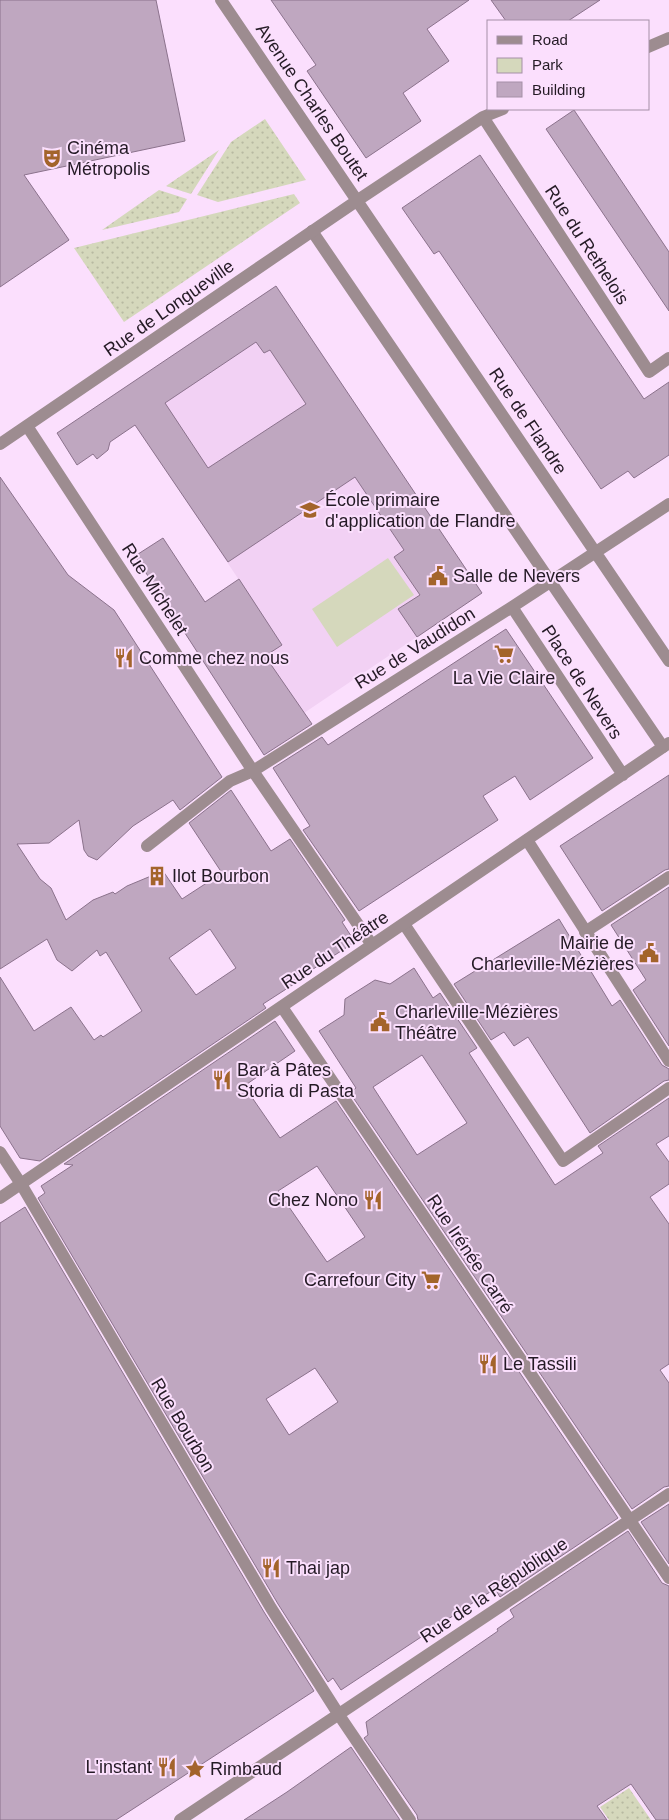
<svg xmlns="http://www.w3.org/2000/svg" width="669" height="1820" viewBox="0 0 669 1820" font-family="Helvetica,sans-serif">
<defs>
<pattern id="green-dots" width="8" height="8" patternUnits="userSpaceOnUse" patternTransform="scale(1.25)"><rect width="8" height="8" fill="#d5d8bc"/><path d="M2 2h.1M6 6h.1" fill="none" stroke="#b7b9a1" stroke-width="1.8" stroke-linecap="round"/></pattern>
</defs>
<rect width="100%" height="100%" fill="#fbdffd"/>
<path fill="#f2d1f4" d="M276,286l206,307 -178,120 -39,-57 -26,-76 -124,-186z"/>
<path fill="url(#green-dots)" d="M265,119l41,61 -88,22 -21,-7 34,-53z
M219,150l-28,44 -25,-8z
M159,190l28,9 -8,13 -77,18z
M294,194l6,9 -176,119 -50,-74z
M629,1788l22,32h-42l-9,-13z"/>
<path fill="#d5d8bc" d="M388,558l26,37 -77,52 -25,-38z"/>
<path fill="#bfa7c0" stroke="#8b728c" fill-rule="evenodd" d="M0,0h156l29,141 -161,34 45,65 -69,47z
M271,0h198l-42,29 22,32 -46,32 18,28 -55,37 -59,-87 9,-6z
M491,0h109l-32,21h-62z
M574,110l95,142v59l-123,-182z
M480,155l164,244 25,-17v73l-35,23 -6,-7 -27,18 -162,-238 -5,3 -32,-46z
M276,286l206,307 -65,44 -19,-28 22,-14 -26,-38 10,-7 -49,-73 -127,85 -93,-137 -25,17 -2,8 -11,9 -4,-5 -16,11 -20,-32zM256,342l8,11 6,-3 36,54 -98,64 -43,-65z
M0,477l68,98 46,35 108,167 -42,33 -7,-10 -40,26 -36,34 -9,-4 -4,-6 -5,-30 -30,23 -32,1 23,35 11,9 15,32 27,-20 20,-8 2,2 12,-8 36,-15 19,28 40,-26 -33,-50 42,-33 40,61 19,-12 55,81 -3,2 13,20 -62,40 1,2 -31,20 3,4 -226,153 -20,-3 -20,-32v-149l34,54 37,-24 23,33 7,-5 2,2 39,-26 -36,-59 -6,4 -3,-6 -25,21 -15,-11 -10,-21 -47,30zM210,929l26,39 -40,27 -27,-37z
M163,538l42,64 34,-23 43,66 -17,11 47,68 -48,31 -129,-199z
M506,629l87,129 -63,42 -15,-24 -32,20 15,24 -139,91 -56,-81 7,-4 -37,-58 49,-31 6,8z
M669,775v94l-4,1 -63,41 -42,-65z
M669,887v159l-36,-56 13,-10 -35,-55z
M559,919l53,87 8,-6 42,65 7,4v11l-5,1 -74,52 -62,-96 -14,9 -10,-14 -13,8 -37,-56z
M414,968l19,30 7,-5 37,55 -8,5 86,132 48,-32 -5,-7 71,-48v38l-13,8 13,18v22l-19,13 19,27v140l-9,6 9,13v103l-5,1 -32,22 -282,-416 6,-5 -37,-57 25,-16 1,-16 30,-19 15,4zM422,1055l45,68 -50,32 -44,-68z
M275,1021l20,30 -51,35 36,52 56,-37 282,417 -118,79 -5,-8 -18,11 -136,90 -8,-12 -5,4 -50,-78 -240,-406 7,-5 -4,-7 32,-21 -9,-1zM317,1166l48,71 -38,25 -49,-71zM315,1368l23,34 -49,33 -23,-36z
M25,1207l239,405 50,79 -198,129h-116v-597z
M669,1504v60l-28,-42z
M628,1531l34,52 7,3v234h-13l-25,-36 -34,22 10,14h-189l-1,-5 -53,-77 4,-3 -2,-13 132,-91 -1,-2 17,-12 -4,-7z
M351,1747l49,73h-156l43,-28z"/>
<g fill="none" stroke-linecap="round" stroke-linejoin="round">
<path stroke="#9d8c90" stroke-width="12" d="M312,231l351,516
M527,840l142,221
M404,924l159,237 106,-73"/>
<path stroke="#9d8c90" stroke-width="12" d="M221,0l448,661
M648,47l21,-9
M483,117l166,255 20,-14
M27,426l226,345 119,174
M0,444l358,-244 125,-83 20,-8
M512,607l111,168
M147,846l83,-65 23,-10 259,-164 157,-103
M585,932l84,-55
M282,1007l387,571
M0,1152l21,32 250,424 68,107 71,105
M0,1198l669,-455
M180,1820l489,-326"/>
</g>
<defs>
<symbol id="theatre-bare" viewBox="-9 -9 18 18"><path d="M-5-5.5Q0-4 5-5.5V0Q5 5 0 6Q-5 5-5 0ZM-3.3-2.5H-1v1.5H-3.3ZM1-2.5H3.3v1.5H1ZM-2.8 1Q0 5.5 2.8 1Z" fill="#a3642b" stroke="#fbdffd" stroke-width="2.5" paint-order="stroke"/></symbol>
<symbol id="school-bare" viewBox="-9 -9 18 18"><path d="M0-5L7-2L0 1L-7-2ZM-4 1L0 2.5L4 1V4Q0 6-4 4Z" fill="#a3642b" stroke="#fbdffd" stroke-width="2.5" paint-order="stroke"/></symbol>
<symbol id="civic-bare" viewBox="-9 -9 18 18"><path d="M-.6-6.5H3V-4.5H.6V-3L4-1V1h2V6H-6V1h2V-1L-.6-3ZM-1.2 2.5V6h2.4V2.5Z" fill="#a3642b" stroke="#fbdffd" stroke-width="2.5" paint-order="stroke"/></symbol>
<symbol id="supermarket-bare" viewBox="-9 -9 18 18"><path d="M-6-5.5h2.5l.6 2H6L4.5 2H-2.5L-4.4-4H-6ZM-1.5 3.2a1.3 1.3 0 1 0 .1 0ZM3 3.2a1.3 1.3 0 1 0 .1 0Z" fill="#a3642b" stroke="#fbdffd" stroke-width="2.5" paint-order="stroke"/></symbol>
<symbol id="restaurant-bare" viewBox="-9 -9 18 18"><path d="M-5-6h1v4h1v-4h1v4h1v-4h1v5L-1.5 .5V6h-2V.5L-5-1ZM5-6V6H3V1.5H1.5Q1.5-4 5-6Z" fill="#a3642b" stroke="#fbdffd" stroke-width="2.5" paint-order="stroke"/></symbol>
<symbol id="building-bare" viewBox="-9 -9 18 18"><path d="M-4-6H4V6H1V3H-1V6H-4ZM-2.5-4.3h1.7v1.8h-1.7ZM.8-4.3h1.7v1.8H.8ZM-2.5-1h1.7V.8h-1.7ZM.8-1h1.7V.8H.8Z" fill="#a3642b" stroke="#fbdffd" stroke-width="2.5" paint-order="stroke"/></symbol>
<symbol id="sight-bare" viewBox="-9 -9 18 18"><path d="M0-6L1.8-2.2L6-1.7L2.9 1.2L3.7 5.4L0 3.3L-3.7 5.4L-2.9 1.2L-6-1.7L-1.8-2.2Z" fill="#a3642b" stroke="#fbdffd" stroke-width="2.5" paint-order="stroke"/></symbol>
</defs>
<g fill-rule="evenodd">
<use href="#theatre-bare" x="38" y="144" width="28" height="28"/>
<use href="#school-bare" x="296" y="496" width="28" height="28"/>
<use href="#civic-bare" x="424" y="562" width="28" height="28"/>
<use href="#supermarket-bare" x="490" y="640" width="28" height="28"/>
<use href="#restaurant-bare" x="110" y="644" width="28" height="28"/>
<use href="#building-bare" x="143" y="862" width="28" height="28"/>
<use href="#civic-bare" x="635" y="939" width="28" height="28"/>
<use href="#civic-bare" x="366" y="1008" width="28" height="28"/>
<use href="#restaurant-bare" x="208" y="1066" width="28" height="28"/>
<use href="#restaurant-bare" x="359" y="1186" width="28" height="28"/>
<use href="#supermarket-bare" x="417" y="1266" width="28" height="28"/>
<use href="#restaurant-bare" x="474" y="1350" width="28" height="28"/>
<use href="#restaurant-bare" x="257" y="1554" width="28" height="28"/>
<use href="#restaurant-bare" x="153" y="1753" width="28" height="28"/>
<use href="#sight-bare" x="181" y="1755" width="28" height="28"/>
</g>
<g text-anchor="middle" stroke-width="4" stroke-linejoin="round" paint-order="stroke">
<g font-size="18" fill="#241a25" stroke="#fbdffd">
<text transform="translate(312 102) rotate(56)" y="6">Avenue Charles Boutet</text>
<text transform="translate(587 245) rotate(57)" y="6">Rue du Rethelois</text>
<text transform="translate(169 308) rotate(-35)" y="6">Rue de Longueville</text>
<text transform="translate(528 421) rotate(56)" y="6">Rue de Flandre</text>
<text transform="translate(155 589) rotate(57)" y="6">Rue Michelet</text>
<text transform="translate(415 648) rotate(-32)" y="6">Rue de Vaudidon</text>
<text transform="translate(582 682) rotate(57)" y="6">Place de Nevers</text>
<text transform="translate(335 950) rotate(-34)" y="6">Rue du Théâtre</text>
<text transform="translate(470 1254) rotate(56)" y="6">Rue Irénée Carré</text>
<text transform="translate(183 1425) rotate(59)" y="6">Rue Bourbon</text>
<text transform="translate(494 1590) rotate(-34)" y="6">Rue de la République</text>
</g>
<g font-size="18" fill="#241a25" stroke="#fbdffd" text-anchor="start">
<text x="67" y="154">Cinéma<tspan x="67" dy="21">Métropolis</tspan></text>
<text x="325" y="506">École primaire<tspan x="325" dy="21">d'application de Flandre</tspan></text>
<text x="453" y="582">Salle de Nevers</text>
<text x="139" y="664">Comme chez nous</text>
<text x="504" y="684" text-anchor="middle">La Vie Claire</text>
<text x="172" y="882">Ilot Bourbon</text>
<text x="634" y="949" text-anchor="end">Mairie de<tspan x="634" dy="21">Charleville-Mézières</tspan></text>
<text x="395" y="1018">Charleville-Mézières<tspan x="395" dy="21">Théâtre</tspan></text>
<text x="237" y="1076">Bar à Pâtes<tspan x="237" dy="21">Storia di Pasta</tspan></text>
<text x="358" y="1206" text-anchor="end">Chez Nono</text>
<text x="416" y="1286" text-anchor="end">Carrefour City</text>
<text x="503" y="1370">Le Tassili</text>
<text x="286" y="1574">Thai jap</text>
<text x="152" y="1773" text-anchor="end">L'instant</text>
<text x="210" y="1775">Rimbaud</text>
</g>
</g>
<rect x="487" y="20" width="162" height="90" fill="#fbdffd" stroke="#a590a7"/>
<rect x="497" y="36" width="25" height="8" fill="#9d8c90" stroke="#a590a7"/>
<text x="532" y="45" font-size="15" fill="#241a25">Road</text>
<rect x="497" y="58" width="25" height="15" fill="#d5d8bc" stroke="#a590a7"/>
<text x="532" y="70" font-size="15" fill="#241a25">Park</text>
<rect x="497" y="82" width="25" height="15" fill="#bfa7c0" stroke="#a590a7"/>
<text x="532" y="95" font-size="15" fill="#241a25">Building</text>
</svg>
